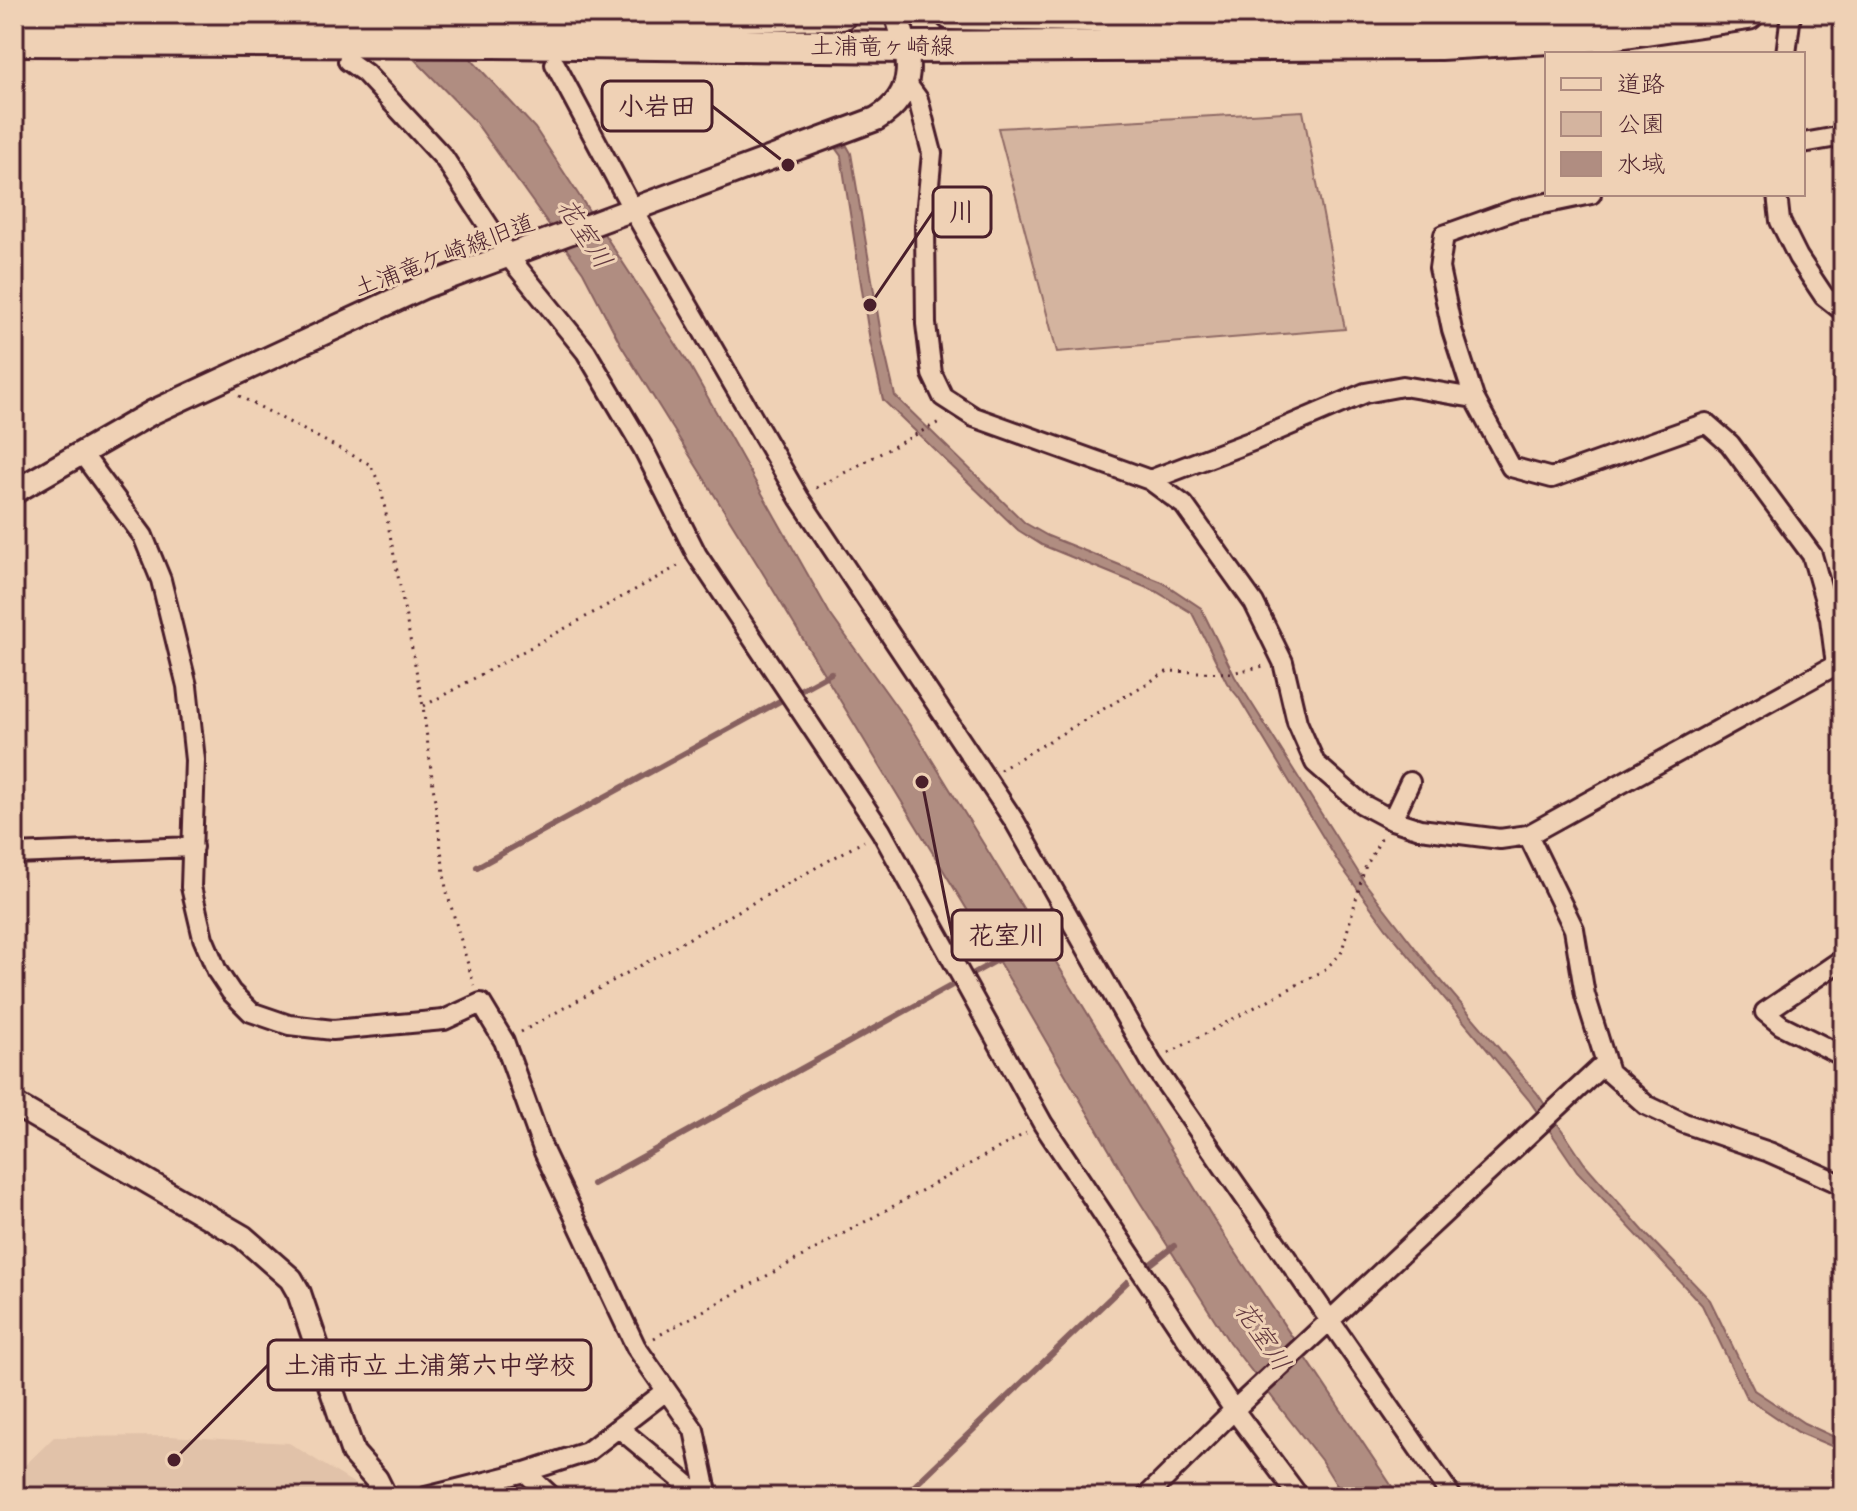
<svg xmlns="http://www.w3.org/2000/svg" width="1857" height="1511" viewBox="0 0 1857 1511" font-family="Pangolin,'Klee One',sans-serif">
<rect width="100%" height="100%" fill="#efd1b5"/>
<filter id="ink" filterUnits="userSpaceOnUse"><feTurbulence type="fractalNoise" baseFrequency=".0125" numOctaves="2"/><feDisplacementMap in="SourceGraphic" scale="16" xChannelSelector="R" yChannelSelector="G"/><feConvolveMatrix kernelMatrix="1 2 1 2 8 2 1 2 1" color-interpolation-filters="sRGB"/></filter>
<g filter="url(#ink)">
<path fill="#e1c2a9" d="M169,1436l120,7 87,54h-362v-21l40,-39z"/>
<path fill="#d4b49f" stroke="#8f6a65" stroke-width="2" d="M1303,111l42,218 -288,23 -59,-224z"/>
<path fill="#b08d81" stroke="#87615f" stroke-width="2" d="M370,14h59l106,114 154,236 141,250 86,120 302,492 181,271h-55l-23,-37 -92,-118 -93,-146 -111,-191 -267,-440 -137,-220 -38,-73 -109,-152z
M847,146l4,7 31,187 13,56 130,127 23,13 114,46 39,26 34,69 130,206 68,88 104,122 47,70 64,73 62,64 44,90 50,33 39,18v10l-45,-19 -52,-35 -44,-92 -125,-134 -48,-71 -143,-172 -46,-63 -101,-167 -12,-15 -35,-70 -35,-21 -115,-47 -24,-15 -135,-130 -13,-59 -29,-185 -5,-7z"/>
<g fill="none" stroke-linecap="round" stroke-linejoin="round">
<path stroke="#87615f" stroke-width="6" d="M477,867l354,-194
M593,1184l410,-227
M1148,1266l26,-20
M903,1497l224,-215"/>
<defs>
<path id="minor" d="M1786,54l5,-40
M348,61l17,12 79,85 65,99 77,95 57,96 54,107 184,276 162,293 191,286 65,87
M555,64l78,146 166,288 216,324 136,240 301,435
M907,84l11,15 14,54 -7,73 1,98 6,50 11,23 31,20 176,63 34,25 70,98 29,59 14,60 18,41 47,41 30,16 28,9 80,10 28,-4 315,-174
M1803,143l40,-7
M1591,194l-77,16 -70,25 -5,33 13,62 22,68 37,69 41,11 154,-55 24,21 82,111 18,63 6,47
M1777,194l3,27 18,36 26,39 19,15
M81,452l62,84 18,44 26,106 8,74 -4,127 12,51 14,33 14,21 20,20 38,13 44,5 111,-10 37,-17 23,38 40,111 92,195 58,83 14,67
M1150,480l105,-40 110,-47 38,-7 71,12
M1392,820l18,-38
M1528,835l46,94 11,66 24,77 37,33 38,18 85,29 74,33
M14,854l179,-7
M1843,959l-78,53 16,13 62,31
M619,1428l83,69
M525,1472l27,25
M426,1497l99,-25 62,-20 79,-61
M1146,1497l88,-87 370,-346"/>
<path id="tertiary" d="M14,492l139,-80 270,-125 453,-168c44,-26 34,-63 20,-105
M14,1104l229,133 48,42 8,14 54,160 23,26 9,18"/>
<path id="primary" d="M951,14l328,5 265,-5
M14,15l643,2 184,-3
M14,40l480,2 413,5 533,-3 165,-9 143,-21"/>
</defs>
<use href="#minor" stroke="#4a1f2b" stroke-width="24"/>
<use href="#tertiary" stroke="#4a1f2b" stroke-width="28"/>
<use href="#primary" stroke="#4a1f2b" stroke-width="36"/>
<path stroke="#4a1f2b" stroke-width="3" stroke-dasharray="2 6" stroke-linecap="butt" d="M239,396l132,69 10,23 42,218 23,183 28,96
M816,488l127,-68
M424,706l256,-141
M1000,770l168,-99 63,2 33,-7
M521,1032l343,-191
M1169,1053l154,-82 18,-17 23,-84 18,-33
M654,1338l372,-205"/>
<use href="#minor" stroke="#efd1b5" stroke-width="18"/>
<use href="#tertiary" stroke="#efd1b5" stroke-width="22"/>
<use href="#primary" stroke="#efd1b5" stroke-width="30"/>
</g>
</g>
<g text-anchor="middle" stroke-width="6" stroke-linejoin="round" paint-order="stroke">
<g font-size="24" fill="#4a1f2b" stroke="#efd1b5">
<text x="882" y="54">土浦竜ヶ崎線</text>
<text transform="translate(444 255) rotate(-21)" y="8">土浦竜ケ崎線旧道</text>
</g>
<g font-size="26" font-style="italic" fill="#643a40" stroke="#efd1b5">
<text transform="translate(585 233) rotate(57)" y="9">花室川</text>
<text transform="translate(1263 1336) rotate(56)" y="9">花室川</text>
</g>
</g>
<path fill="none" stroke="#4a1f2b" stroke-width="3" d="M788 165L712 106M870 305L933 212M922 782L952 935M174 1460L268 1365"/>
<g fill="#4a1f2b" stroke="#efd1b5" stroke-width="3">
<circle cx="788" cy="165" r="8"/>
<circle cx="870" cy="305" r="8"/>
<circle cx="922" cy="782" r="8"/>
<circle cx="174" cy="1460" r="8"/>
</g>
<g fill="#efd1b5" stroke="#4a1f2b" stroke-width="3">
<rect x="602" y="81" width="110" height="50" rx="8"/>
<rect x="933" y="187" width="58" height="50" rx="8"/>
<rect x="952" y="910" width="110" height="50" rx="8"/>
<rect x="268" y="1340" width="323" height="50" rx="8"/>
</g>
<g font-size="26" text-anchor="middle" font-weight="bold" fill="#4a1f2b">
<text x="657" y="115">小岩田</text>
<text x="962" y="221">川</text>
<text x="1007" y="944">花室川</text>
<text x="430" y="1374">土浦市立 土浦第六中学校</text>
</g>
<rect width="1857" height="1511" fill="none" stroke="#efd1b5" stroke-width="48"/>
<rect x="24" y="24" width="1809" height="1463" fill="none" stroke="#4a1f2b" stroke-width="3" filter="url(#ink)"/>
<rect x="1545" y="52" width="260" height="144" fill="#efd1b5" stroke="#ad8a7e" stroke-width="2"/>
<rect x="1561" y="78" width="40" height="12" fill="#efd1b5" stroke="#ad8a7e" stroke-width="2"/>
<text x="1617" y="92" font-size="24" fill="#4a1f2b">道路</text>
<rect x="1561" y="112" width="40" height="24" fill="#d4b49f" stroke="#ad8a7e" stroke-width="2"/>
<text x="1617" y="132" font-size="24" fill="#4a1f2b">公園</text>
<rect x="1561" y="152" width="40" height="24" fill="#b08d81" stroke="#ad8a7e" stroke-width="2"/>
<text x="1617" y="172" font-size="24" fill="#4a1f2b">水域</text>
</svg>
